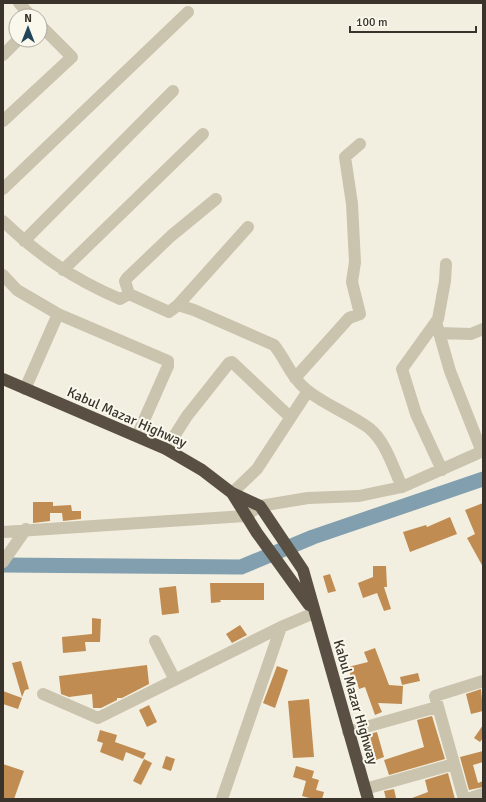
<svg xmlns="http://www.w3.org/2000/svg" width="486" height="802" viewBox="0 0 486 802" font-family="Signika,sans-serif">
<rect width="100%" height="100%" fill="#f2efe1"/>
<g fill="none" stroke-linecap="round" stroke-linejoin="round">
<path stroke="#819fae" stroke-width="15" d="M3,565l238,2 72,-30 170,-58"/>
</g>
<path fill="#c08c51" d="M33,502h20v4l18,-1 1,6h9v8l-18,2 -1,-8h-12v8l-17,2z
M483,503v64l-16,-29 8,-4 -10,-24z
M450,517l7,17 -47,18 -7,-20 23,-7 1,2z
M373,566h13l1,21h-3l7,22 -7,2 -7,-18 -14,5 -5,-15 15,-6z
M330,574l6,17 -8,2 -5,-17z
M210,583h54v17h-44l1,2 -10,1z
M176,586l3,27 -17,2 -3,-27z
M92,618l9,1 -1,23h-15l1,9 -23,2 -1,-16 30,-3z
M240,625l7,10 -15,8 -6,-9z
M375,648l14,37 14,1 -1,18 -24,-1 4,9 -7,3 -10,-28 -6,2 -3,-10 -4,1 -4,-13 20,-5 -4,-10z
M21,661l8,28 -4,1 -3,7 -10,-34z
M147,665l2,19 -27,14h-5v2l-16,8h-8l-1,-14 -23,3 -8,-3 -2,-18z
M277,666l11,4 -13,38 -12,-5z
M418,673l2,8 -18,4 -2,-8z
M481,689l2,22 -12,3 -5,-20z
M3,691l19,7 -4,11 -15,-5z
M309,699l5,58 -21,1 -5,-57z
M149,705l8,17 -10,5 -8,-17z
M432,716l13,43 -56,16 -5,-15 40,-13 -7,-27z
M483,725v13l-3,4 -6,-4z
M100,730l17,5 -2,7 31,11 -3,6 -17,-7 -3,9 -23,-9 3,-9 -6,-2z
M377,732l7,25 -8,3 -7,-26z
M483,751v11l-10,3 5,18 5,-2v6l-14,3 -9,-33z
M166,756l9,3 -4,12 -9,-3z
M144,759l8,4 -11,22 -8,-4z
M3,764l21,7 -10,28h-11z
M296,766l18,5 -2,7 7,2 -3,10 8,2 -2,7h-9l-11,-3 4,-15 -13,-4z
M448,773l7,26h-43v-1l16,-6 -3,-12z
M394,789l2,9 -10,1 -2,-8z"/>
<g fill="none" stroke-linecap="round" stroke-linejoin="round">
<path stroke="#cac3ad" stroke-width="12" d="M19,3l12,13
M3,55l15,-15
M3,121l69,-64 -32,-32
M3,189l185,-177
M3,221c37,35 70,58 117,78l9,-5 40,18 9,-7 16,5 80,35c12,15 18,34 34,46 19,15 42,23 61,37 17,14 24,39 33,59
M24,241l149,-150
M63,270l140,-136
M3,275l14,15 41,24 110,47v5l-31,70
M129,294l-4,-13 2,-3 44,-42 45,-37
M178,305l70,-78
M436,322l14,49 32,81
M439,333l32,1 12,-5
M295,378l54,-60 11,-4 -8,-32 3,-20 -3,-58 -7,-47 15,-13
M25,389l33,-75
M166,449l21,-33 42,-53 3,-1 58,55
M442,470l-26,-56 -14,-45 36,-50 7,-38 1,-17
M232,493l25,-24 51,-78
M3,532l242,-16 15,-10 48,-8 51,-2 43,-9 81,-36
M3,562l23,-33
M155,641l20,39
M43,694l55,24 183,-91 33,-14
M348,732l89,-25
M365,789l89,-25
M222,799l59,-172
M464,799l-29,-103 48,-15
M467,799l16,-5"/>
<path stroke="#595043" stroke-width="12" d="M3,379l163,70 36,21 30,23 28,13 43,64 65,229
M232,493l25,40 52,72"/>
</g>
<g text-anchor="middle" stroke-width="4" stroke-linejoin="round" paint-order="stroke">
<g font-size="14" fill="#39332b" stroke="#faf8ed">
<text transform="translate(127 417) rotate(24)" y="5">Kabul Mazar Highway</text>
<text transform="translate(356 702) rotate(74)" y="5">Kabul Mazar Highway</text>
</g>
</g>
<rect width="486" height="802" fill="none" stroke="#39332b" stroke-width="8"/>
<g transform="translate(28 28)"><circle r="19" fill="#faf8ed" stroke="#ada99f"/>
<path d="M0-3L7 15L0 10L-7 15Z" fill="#224659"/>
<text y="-6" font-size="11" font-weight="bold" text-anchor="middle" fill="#39332b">N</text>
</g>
<path d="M350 26v6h126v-6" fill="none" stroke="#39332b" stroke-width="2"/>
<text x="356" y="26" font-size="12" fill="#39332b" stroke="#faf8ed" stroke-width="3" paint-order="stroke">100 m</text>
</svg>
